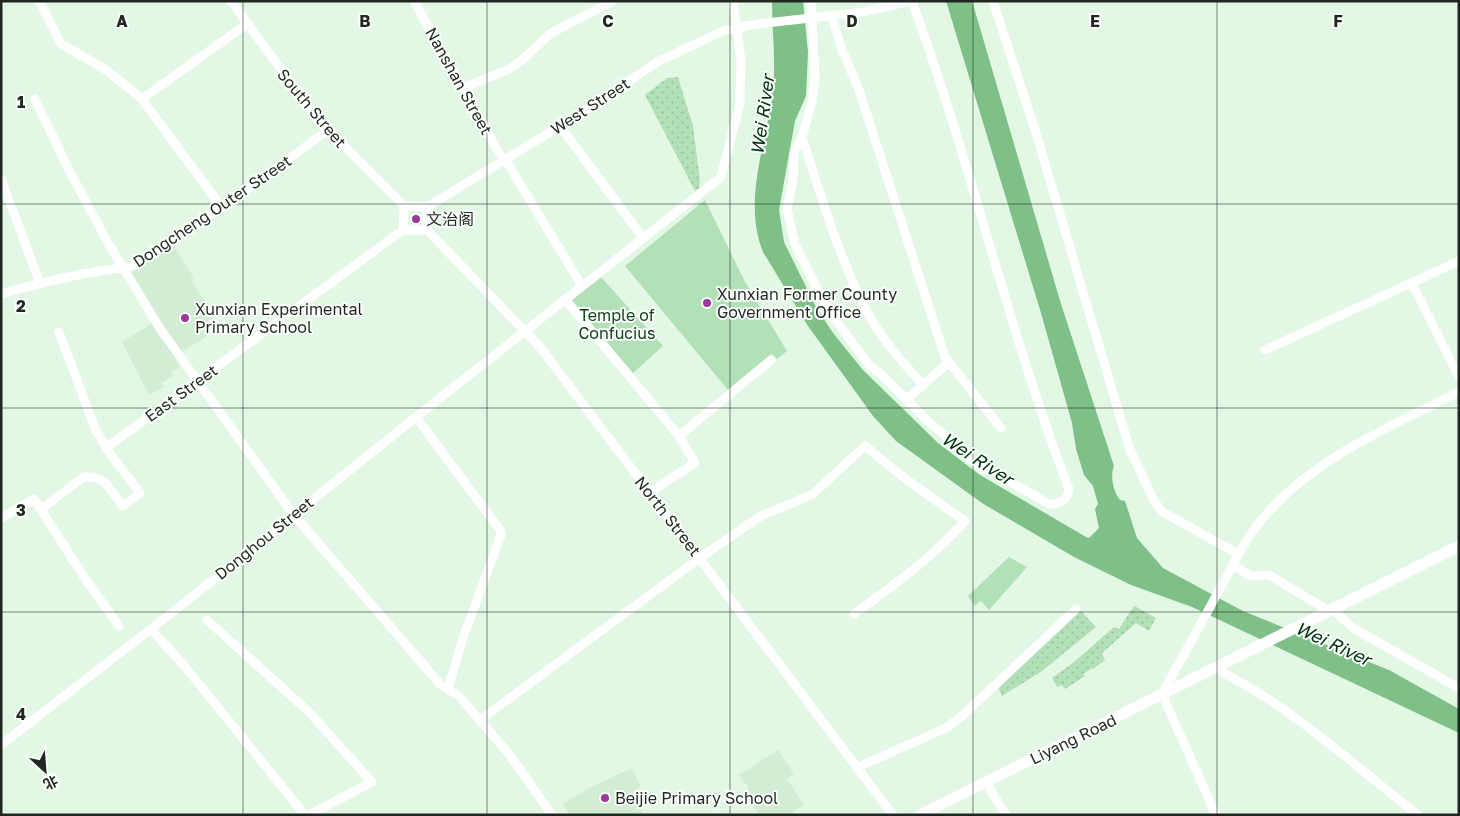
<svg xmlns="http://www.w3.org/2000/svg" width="1460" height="816" viewBox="0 0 1460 816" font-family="'Golos Text','Noto Sans SC',sans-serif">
<defs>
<pattern id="grass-dots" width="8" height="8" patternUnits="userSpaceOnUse" patternTransform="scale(1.25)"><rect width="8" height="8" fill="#b2e1b7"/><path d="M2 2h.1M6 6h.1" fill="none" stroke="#99c19d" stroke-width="1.8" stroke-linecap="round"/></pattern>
</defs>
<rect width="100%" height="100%" fill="#e2f7e4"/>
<path fill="#d2edd4" d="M172,244l22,34 -3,2 24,37 -15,9 7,10 -33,21 6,10 -9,5 2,4 -12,7 3,4 -15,8 -27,-53 36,-22 -31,-47z
M778,750l16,24 -7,5 17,26 -15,10h-30l-15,-23 5,-3 -10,-14z
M632,768l9,19 -8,4 11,24h-75l-6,-11 28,-17z"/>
<path fill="url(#grass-dots)" d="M678,77l15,49 7,55 -1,7 -4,3 -50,-96 22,-17z
M1134,606l22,12 -7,13 -13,-8 -34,30 3,7 -12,9 -1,-1 -9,6 2,2 -20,13 -3,-4 -5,2 -5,-9 21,-15 41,-36 5,2z
M1080,610l16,17 -54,44 -40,25 -4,-9z"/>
<path fill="#b2e1b7" d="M705,200l39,80 43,71 -10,8 -5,-5 -44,36 -103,-124z
M600,276l63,70 -30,27 -62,-72z
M1009,557l18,10 -38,43 -8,-9 -7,5 -6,-10z"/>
<path fill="#7fc088" d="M772,1h31l5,51 -2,44 -11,25 -16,89 5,32 31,63 18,28 30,37 75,73 42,32 106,62 3,1 10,-10 -4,-19 3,-5 -5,-18 -9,-11 -8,-26 -4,-26 -31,-110 -95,-312h26l89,303 53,162c-4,10 -1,25 6,34l5,1 12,37 26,30 80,43 146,59 70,39v24l-267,-126 -61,-22 -57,-28 -92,-54 -86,-62 -23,-25 -65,-90 -45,-74c-21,-52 4,-109 10,-162 3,-29 -1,-60 -1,-89z"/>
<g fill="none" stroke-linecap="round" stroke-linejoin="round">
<path stroke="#fff" stroke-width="9" d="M39,1l22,43 44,25 37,30 80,109
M231,1l87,119 86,86
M414,1l89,159
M811,1l4,75 -3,26 -11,38 -7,13 -1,28 -6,28 8,35 32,64 42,57 12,9 46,46 55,49 13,4 54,31c10,1 19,-5 20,-15 -61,-160 -98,-327 -157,-488
M993,1l43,132 93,314 24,52 8,12 77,43
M832,17l9,30 18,43 86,267 56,71
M464,88l45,-19 13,-9 29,-27 62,-32
M35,99l34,71 39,73 53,87 132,184 147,170 19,12 50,58 43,61
M142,99l105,-75
M560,126l83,112
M802,137c20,61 38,126 69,182 14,24 34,46 52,66
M505,159l77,127
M1,179l39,104
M404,206l23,1v23h-24z
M427,207l166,-101 64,-44 68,-32 33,-6 105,-12 47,-11
M427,230l113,117 353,468
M1412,283l47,94
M1,294c43,-12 86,-23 130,-27l102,-67 95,-70
M565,299l114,137
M59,332l36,96 11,20
M1265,350l194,-89
M907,399l41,-36
M416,417l84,113 1,5 -38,103 -15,51
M649,493l46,-30 -16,-27 92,-76
M41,509l43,-32h10l11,5 18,24 17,-13 -34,-45 297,-218
M1,518l33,-19 54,84 31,43
M1232,565l19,11 18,-1 60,36
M1338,614l15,14 106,60
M207,620l101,91 64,71 -63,33
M151,629l35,39 119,147
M1222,672c72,37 133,94 196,143
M1162,694c18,-33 37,-66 55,-100 15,-27 27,-54 47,-77 50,-59 127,-91 195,-125
M1165,701l51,114
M480,720l220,-162 59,-41 54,-23 52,-48 42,34 58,41c-33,37 -71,64 -111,93
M1,745l177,-137 238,-191 305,-240 19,-74 1,-43 -8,-59
M858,767l88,-39 15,-11 115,-108
M989,788l17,27"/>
<path stroke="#fff" stroke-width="11" d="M920,815l539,-269"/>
</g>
<path fill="none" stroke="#1f2720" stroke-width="1" stroke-opacity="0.55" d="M243,1v814M487,1v814M730,1v814M973,1v814M1217,1v814M1,204h1458M1,408h1458M1,612h1458"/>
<g fill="#9c379c" stroke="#fbfffb" stroke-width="2">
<circle cx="416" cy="219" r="5"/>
<circle cx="707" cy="303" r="5"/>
<circle cx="185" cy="318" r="5"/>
<circle cx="605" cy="798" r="5"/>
</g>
<g text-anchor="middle" stroke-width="4" stroke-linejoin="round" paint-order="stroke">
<g font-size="16" fill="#1f2720" stroke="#fbfffb">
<text transform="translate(459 81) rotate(61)" y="6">Nanshan Street</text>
<text transform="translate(590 106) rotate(-33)" y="6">West Street</text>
<text transform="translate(312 108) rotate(50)" y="6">South Street</text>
<text transform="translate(212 211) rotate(-34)" y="6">Dongcheng Outer Street</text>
<text transform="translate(181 393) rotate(-36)" y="6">East Street</text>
<text transform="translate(668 516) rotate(52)" y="6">North Street</text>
<text transform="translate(264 538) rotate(-39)" y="6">Donghou Street</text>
<text transform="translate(1073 739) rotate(-26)" y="6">Liyang Road</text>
</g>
<g font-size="16" fill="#1f2720" stroke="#fbfffb" text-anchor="start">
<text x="426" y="225">文治阁</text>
<text x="717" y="300">Xunxian Former County<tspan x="717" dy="18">Government Office</tspan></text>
<text x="195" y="315">Xunxian Experimental<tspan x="195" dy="18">Primary School</tspan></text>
<text x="615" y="804">Beijie Primary School</text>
</g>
<g font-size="16" fill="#12411c" stroke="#fbfffb">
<text x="617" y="321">Temple of<tspan x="617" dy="18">Confucius</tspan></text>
</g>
<g font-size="18" font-style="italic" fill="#02330f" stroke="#fbfffb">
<text transform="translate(763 115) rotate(-82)" y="6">Wei River</text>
<text transform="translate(977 459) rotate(33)" y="6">Wei River</text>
<text transform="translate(1333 644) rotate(25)" y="6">Wei River</text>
</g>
</g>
<g font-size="16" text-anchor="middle" font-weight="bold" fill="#1f2720" stroke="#fbfffb" stroke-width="4" stroke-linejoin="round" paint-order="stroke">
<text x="122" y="27">A</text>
<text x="365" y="27">B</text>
<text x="608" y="27">C</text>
<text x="852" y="27">D</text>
<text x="1095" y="27">E</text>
<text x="1338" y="27">F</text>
<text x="21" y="108">1</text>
<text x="21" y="312">2</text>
<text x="21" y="516">3</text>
<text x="21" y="720">4</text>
</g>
<rect width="1460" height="816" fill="none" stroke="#1f2720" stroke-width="5"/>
<g transform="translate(45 771) rotate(154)" stroke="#fbfffb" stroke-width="4" paint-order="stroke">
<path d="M0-4L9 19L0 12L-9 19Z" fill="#1f2720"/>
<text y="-8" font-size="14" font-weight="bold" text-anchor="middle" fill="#1f2720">北</text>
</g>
</svg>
